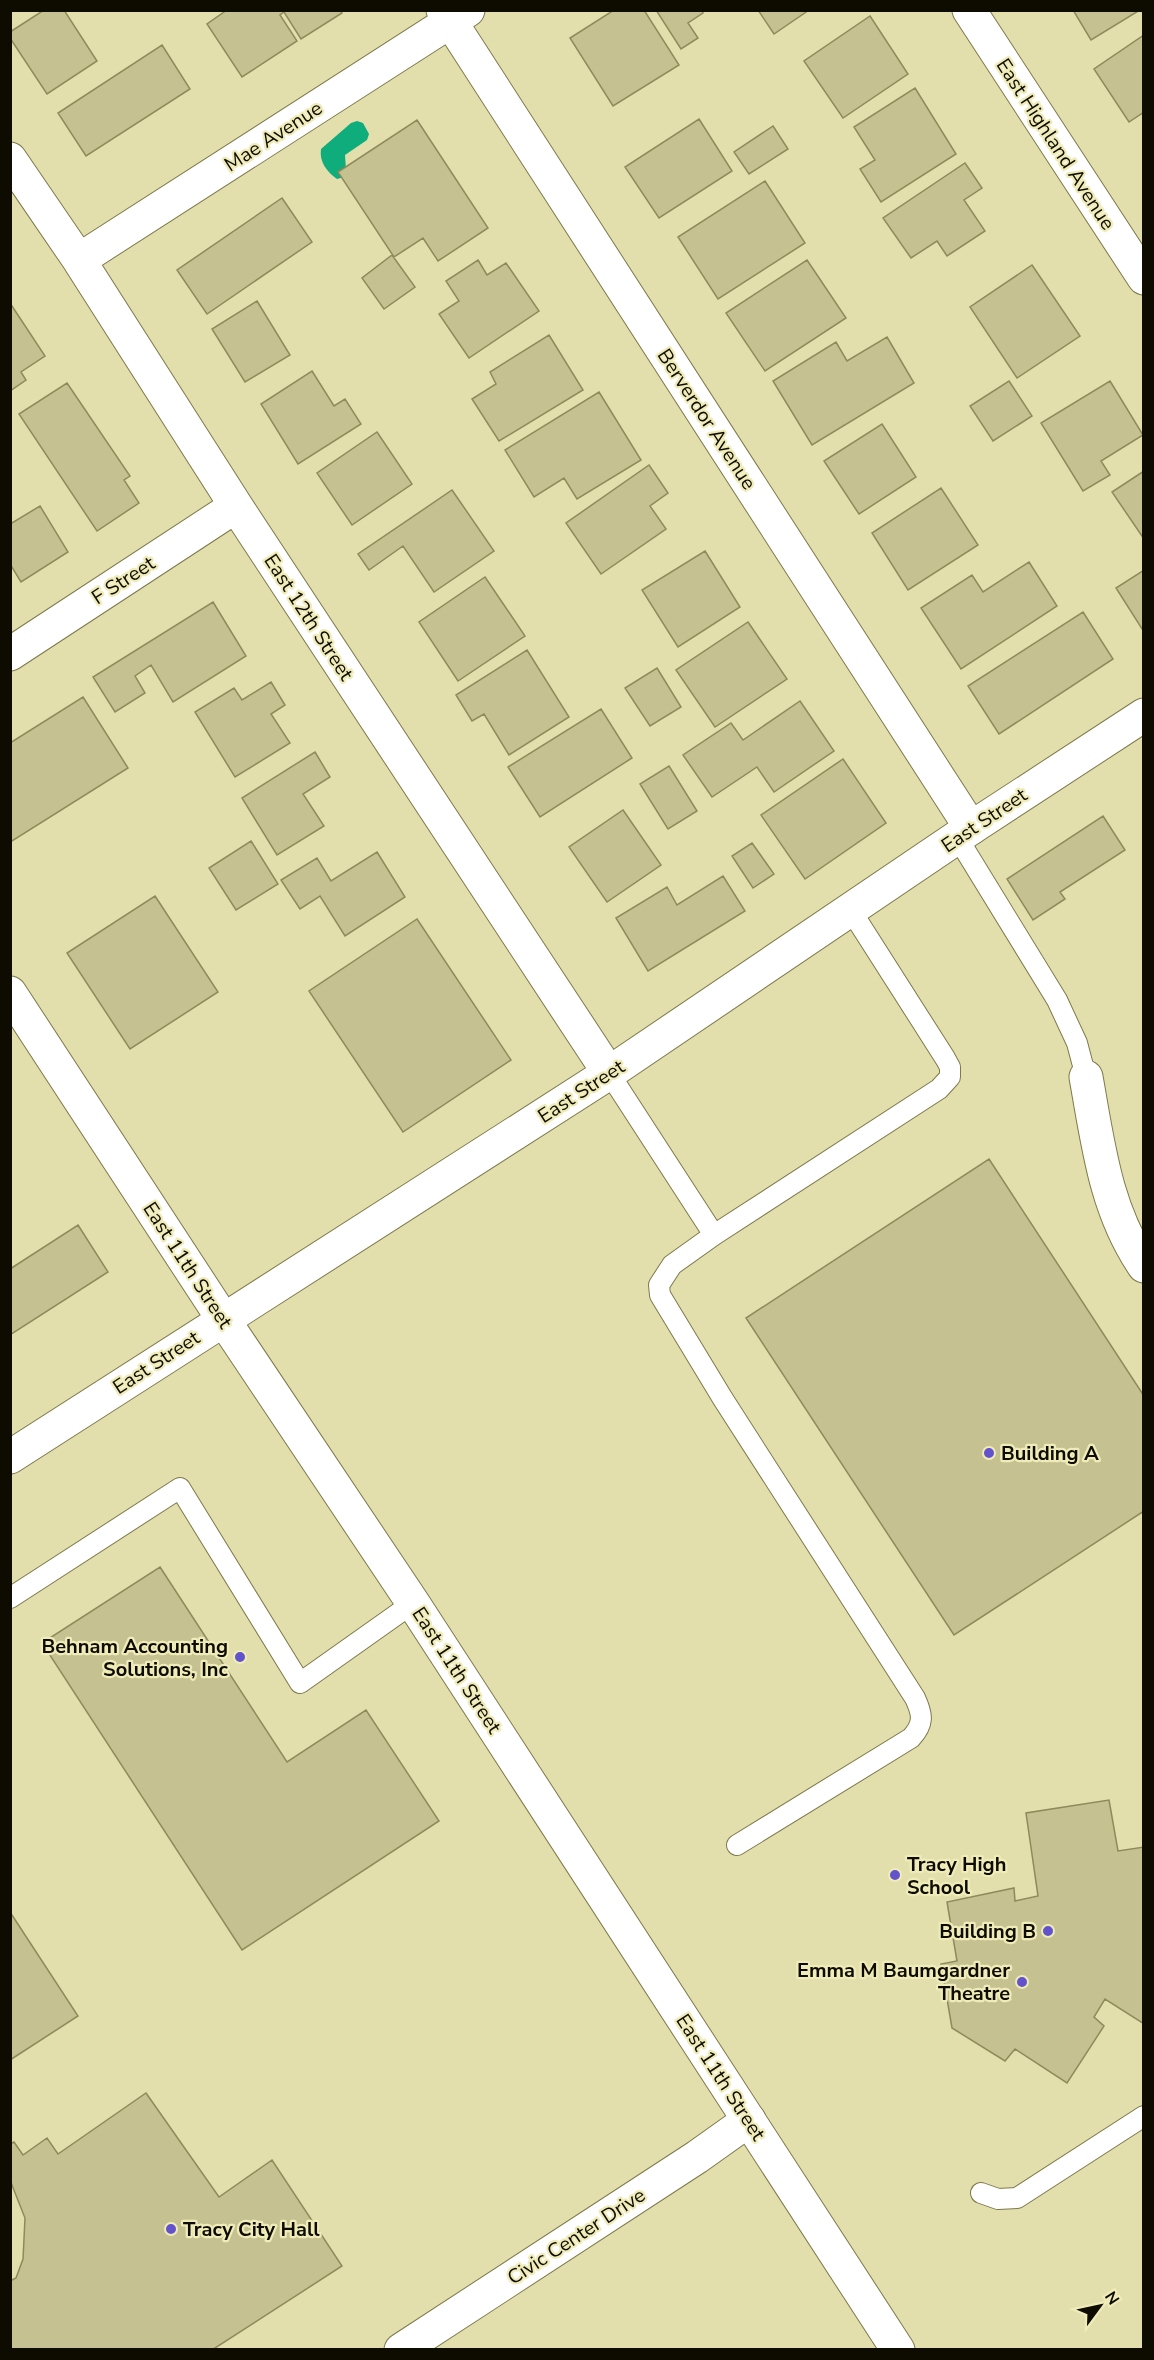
<svg xmlns="http://www.w3.org/2000/svg" width="1154" height="2360" viewBox="0 0 1154 2360" font-family="'Nunito Sans',sans-serif">
<rect width="100%" height="100%" fill="#e2dfad"/>
<path fill="#0fac7c" d="M357,121l6,2 6,11 -2,6 -22,15 1,15 -2,7 -7,2c-10,-7 -18,-17 -16,-30l30,-26z"/>
<path fill="#c5c190" stroke="#8e8a5b" stroke-width="1.5" d="M44,10h20l33,51 -50,33 -37,-56v-6z
M227,10h113l2,3 -41,26 -17,-27 -4,3 17,26 -55,36 -35,-53z
M614,10h30l35,55 -66,41 -43,-68z
M656,10h46l1,3 -15,10 10,15 -17,11z
M758,10h51l-35,24z
M1073,10h67l-49,30z
M870,16l38,58 -65,44 -39,-57z
M1144,35v77l-15,10 -35,-53z
M162,45l28,44 -104,67 -28,-43z
M915,88l41,66 -75,48 -21,-33 15,-9 -21,-33z
M699,119l33,52 -73,47 -34,-51z
M417,120l71,108 -50,33 -15,-23 -29,19 -56,-85z
M773,126l15,23 -39,25 -15,-22z
M965,163l17,25 -18,12 21,31 -38,25 -10,-15 -26,17 -28,-40z
M765,181l40,62 -87,56 -40,-62z
M282,198l30,44 -105,72 -30,-44z
M392,255l23,32 -31,22 -22,-31z
M478,260l9,15 19,-12 33,48 -70,47 -30,-44 20,-13 -13,-20z
M807,260l39,58 -81,53 -39,-58z
M1032,265l48,71 -63,42 -47,-71z
M257,301l33,54 -45,27 -33,-53z
M10,303l35,53 -24,16 5,8 -16,11z
M549,335l34,55 -84,51 -27,-42 24,-15 -6,-12z
M887,337l27,46 -102,62 -39,-64 63,-39 11,19z
M312,371l22,35 11,-7 16,25 -63,40 -37,-60z
M1009,381l23,35 -39,25 -23,-35z
M1110,381l33,54 -42,26 9,14 -27,16 -42,-68z
M67,383l63,93 -6,4 15,23 -42,28 -78,-117z
M599,392l42,68 -64,39 -13,-21 -30,19 -29,-47z
M882,424l34,53 -57,37 -35,-53z
M377,432l35,52 -60,41 -35,-52z
M649,465l19,28 -18,13 16,23 -65,45 -35,-51z
M1144,471v68l-32,-47z
M941,488l37,57 -70,45 -36,-57z
M452,490l42,61 -60,41 -31,-46 -34,24 -11,-16z
M40,506l28,46 -47,30 -11,-18v-44l2,3z
M705,551l35,56 -62,40 -36,-57z
M1029,562l28,44 -96,63 -40,-61 51,-33 11,17z
M1144,570v62l-28,-44z
M485,577l40,59 -67,45 -39,-59z
M213,602l33,54 -73,46 -22,-37 -16,11 10,17 -30,19 -22,-35z
M1083,612l30,47 -114,75 -31,-48z
M748,622l39,57 -72,48 -39,-57z
M527,650l42,67 -60,38 -25,-41 -12,7 -16,-26z
M657,668l24,39 -31,19 -25,-38z
M271,682l14,23 -14,9 19,29 -55,34 -40,-65 39,-24 8,12z
M83,697l45,71 -116,73 -2,-3v-95z
M800,701l34,50 -60,41 -17,-25 -45,30 -29,-42 48,-32 12,17z
M601,709l31,49 -92,59 -32,-50z
M315,752l15,25 -27,17 21,32 -47,29 -35,-57z
M843,759l43,64 -81,56 -44,-64z
M669,766l28,45 -29,18 -28,-45z
M623,810l38,55 -54,37 -38,-55z
M1103,816l22,34 -65,42 5,7 -32,21 -26,-41z
M251,841l27,43 -42,26 -27,-42z
M752,843l22,31 -21,14 -21,-32z
M377,852l28,45 -60,39 -25,-40 -20,13 -19,-29 36,-22 14,23z
M723,876l22,35 -97,60 -32,-53 51,-31 10,18z
M155,896l63,96 -88,57 -63,-96z
M417,919l94,141 -108,72 -94,-141z
M989,1159l155,237v115l-190,124 -208,-317z
M78,1225l30,47 -98,63v-66z
M160,1567l127,195 79,-52 73,111 -197,129 -200,-307z
M1109,1800l9,51 26,-4v177l-39,-25 -11,18 10,9 -37,57 -52,-34 -10,12 -53,-33 -11,-64 16,-3 -10,-59 67,-14 1,13 23,-5 -12,-83z
M10,1912l68,104 -68,44z
M146,2093l73,104 53,-37 70,106 -130,84h-202v-69l6,-3 7,-19 2,-41 -15,-38v-36l4,-2 9,13 24,-17 11,16z"/>
<g fill="none" stroke-linecap="round" stroke-linejoin="round">
<defs>
<path id="lane" d="M957,837l100,163 20,43 9,34
M609,1073l105,162
M10,1598l170,-110 120,195 113,-80
M737,1845l174,-107c13,-14 12,-23 4,-40l-192,-299 -63,-104 -1,-10 13,-20 42,-30 225,-146 11,-12v-10l-5,-9 -95,-149
M981,2193l17,6 19,-1 127,-82"/>
<path id="street" d="M443,10l528,818
M969,10l175,268
M10,159l69,101 157,246 373,567
M79,260l389,-250
M10,654l226,-148
M1086,1077c12,66 19,132 58,189
M401,2350l296,-193 52,-37"/>
<path id="secondary" d="M10,1457l599,-384 362,-245 173,-113"/>
<path id="primary" d="M10,993l213,326 190,284 485,747"/>
</defs>
<use href="#lane" stroke="#7d794b" stroke-width="22"/>
<use href="#street" stroke="#7d794b" stroke-width="35"/>
<use href="#secondary" stroke="#7d794b" stroke-width="35"/>
<use href="#primary" stroke="#7d794b" stroke-width="35"/>
<use href="#lane" stroke="#fff" stroke-width="20"/>
<use href="#street" stroke="#fff" stroke-width="33"/>
<use href="#secondary" stroke="#fff" stroke-width="33"/>
<use href="#primary" stroke="#fff" stroke-width="33"/>
</g>
<g fill="#6252cb" stroke="#f0ecba" stroke-width="2">
<circle cx="989" cy="1453" r="6"/>
<circle cx="240" cy="1657" r="6"/>
<circle cx="895" cy="1875" r="6"/>
<circle cx="1048" cy="1931" r="6"/>
<circle cx="1022" cy="1982" r="6"/>
<circle cx="171" cy="2229" r="6"/>
</g>
<g text-anchor="middle" stroke-width="4.5" stroke-linejoin="round" paint-order="stroke">
<g font-size="20" fill="#0e0c00" stroke="#f0ecba">
<text transform="translate(273 136) rotate(-33)" y="7">Mae Avenue</text>
<text transform="translate(1056 144) rotate(57)" y="7">East Highland Avenue</text>
<text transform="translate(707 419) rotate(57)" y="7">Berverdor Avenue</text>
<text transform="translate(123 580) rotate(-33)" y="7">F Street</text>
<text transform="translate(309 617) rotate(57)" y="7">East 12th Street</text>
<text transform="translate(984 820) rotate(-34)" y="7">East Street</text>
<text transform="translate(581 1091) rotate(-33)" y="7">East Street</text>
<text transform="translate(188 1265) rotate(57)" y="7">East 11th Street</text>
<text transform="translate(156 1362) rotate(-33)" y="7">East Street</text>
<text transform="translate(457 1670) rotate(57)" y="7">East 11th Street</text>
<text transform="translate(721 2077) rotate(57)" y="7">East 11th Street</text>
<text transform="translate(576 2236) rotate(-33)" y="7">Civic Center Drive</text>
</g>
<g font-size="20" font-weight="bold" fill="#0e0c00" stroke="#f0ecba" text-anchor="start">
<text x="1001" y="1460">Building A</text>
<text x="228" y="1653" text-anchor="end">Behnam Accounting<tspan x="228" dy="23">Solutions, Inc</tspan></text>
<text x="907" y="1871">Tracy High<tspan x="907" dy="23">School</tspan></text>
<text x="1036" y="1938" text-anchor="end">Building B</text>
<text x="1010" y="1977" text-anchor="end">Emma M Baumgardner<tspan x="1010" dy="23">Theatre</tspan></text>
<text x="183" y="2236">Tracy City Hall</text>
</g>
</g>
<rect width="1154" height="2360" fill="none" stroke="#0e0c00" stroke-width="24"/>
<g transform="translate(1100 2306) rotate(57)" stroke="#f0ecba" stroke-width="4.5" paint-order="stroke">
<path d="M0-4.5L10 22L0 15L-10 22Z" fill="#0e0c00"/>
<text y="-9" font-size="16" font-weight="bold" text-anchor="middle" fill="#0e0c00">N</text>
</g>
</svg>
